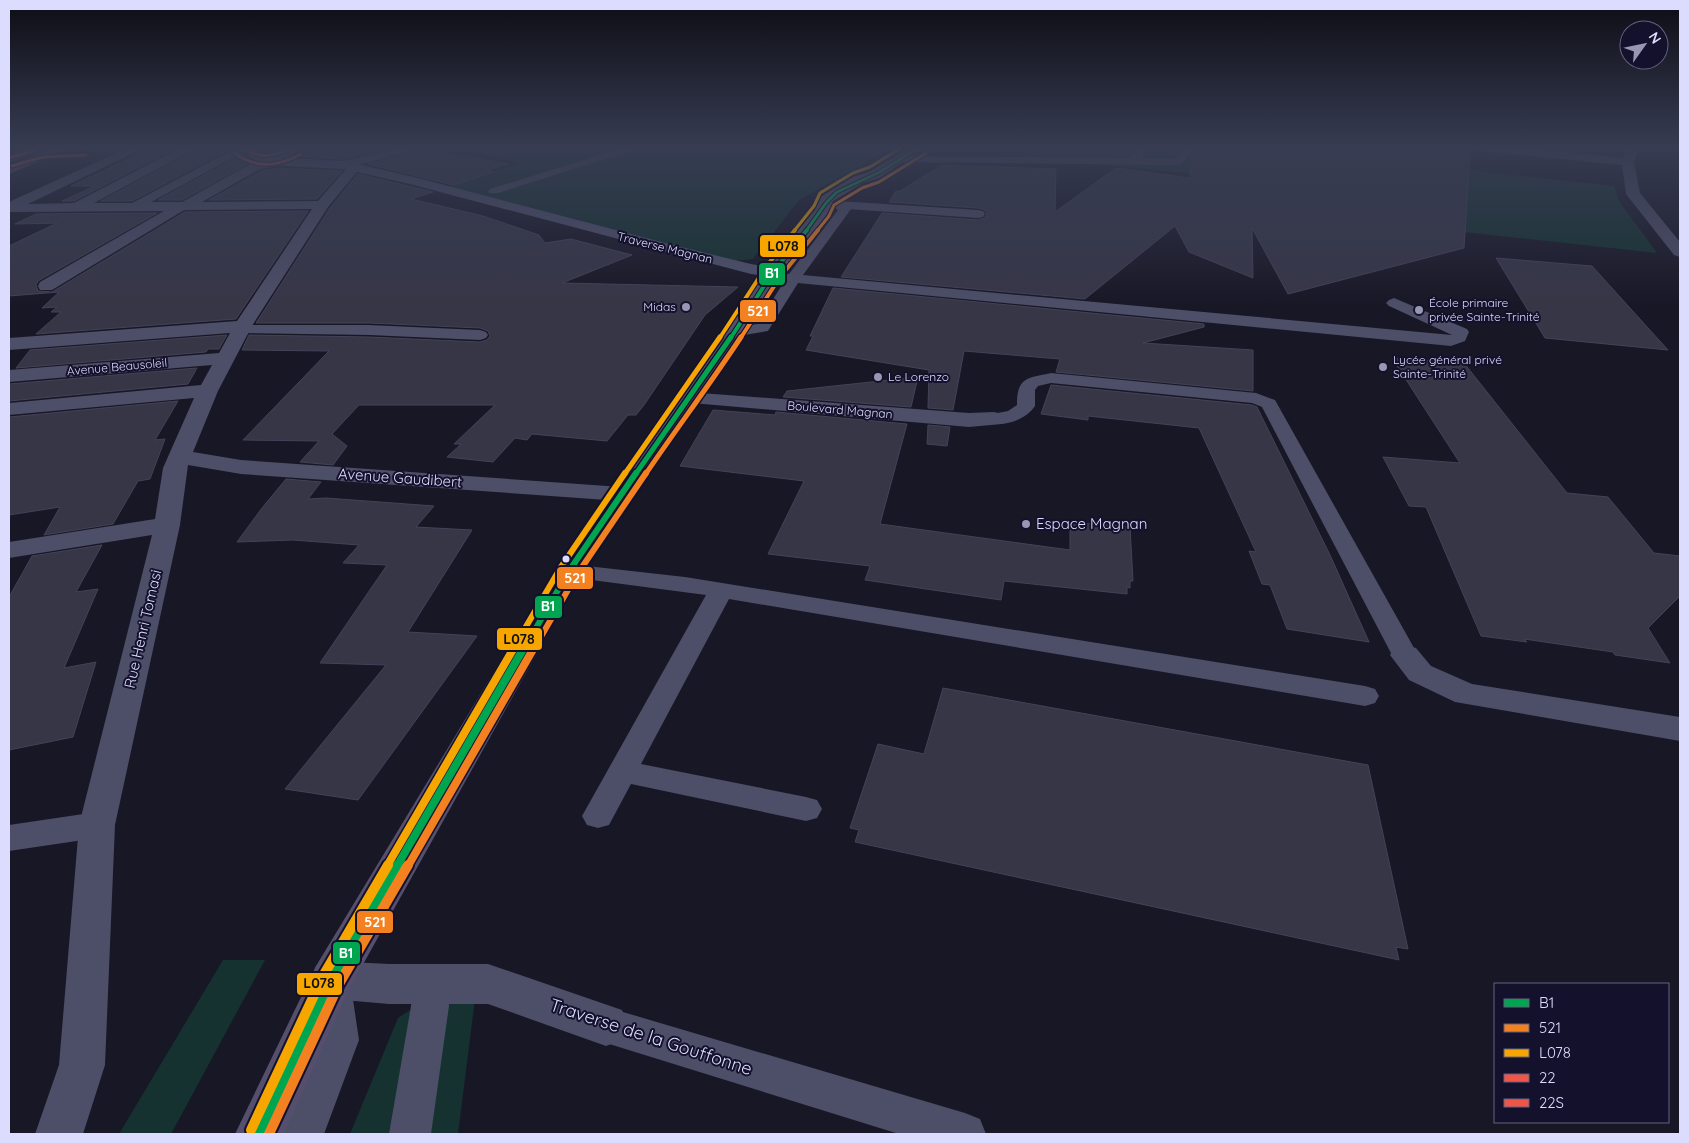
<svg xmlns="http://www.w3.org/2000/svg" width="1689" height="1143" viewBox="0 0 1689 1143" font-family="Quicksand,sans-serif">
<rect width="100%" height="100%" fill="#181726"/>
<path fill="#153230" d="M488,146h408l-97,54 -46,59 -19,2 -287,-74 73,-24 -49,-12z
M1033,146h283l66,15 232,25 5,15 38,52 -323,-35 -137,-44 -175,-17z
M223,960h42l-94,174h-52z
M475,999l-17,135h-108l48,-116 15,-10z"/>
<path fill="#363647" stroke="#444258" d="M252,146h33l-13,9h-5z
M305,146h91l-52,13 -52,-3z
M1199,146h264l7,6 -6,96 -176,46 -36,-66 1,50 -64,-26 -14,-26 -90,73 -244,-22 41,-64 96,7 7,-2 2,-5 -4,-4 -5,-1 -89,-6 7,-11h4l42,-26 114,4 -1,43 61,-44 74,10 1,-22z
M154,147h24l-104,54h-12l33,-15h-24z
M201,147l31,1 -100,53h-31z
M424,150l85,14 -22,6 7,2 -41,13 -85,-21z
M243,154l10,7 -71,39h-24z
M278,168l64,3 -25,28 -108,1 52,-29z
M358,174l75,18 -22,7 72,17 56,19 6,8 26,-4 61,16 -70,28 176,4 -33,28 -61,90 -8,10h-8l-21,26 -75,-7 -5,6 -12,-2 -22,24 -46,-5 14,-13h-7l41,-39h-136l-27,29 15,12 -14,19 -33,-3 19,-21 -76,-1 86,-89 -87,-1 7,-15 120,2 111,5 7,-2 3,-4 -2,-5 -8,-3 -111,-5h-113l74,-115z
M308,211l-72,108 -200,15 25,-22h-10l6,-5 -15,1 17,-16 -50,4v-50l48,-23 -42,1 21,-10 121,-1 -119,68 -2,4 2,6 14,1 133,-80z
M1496,258l96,8 76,84 -123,-12z
M833,288l371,36v3l-61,16 110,7v41l-197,-19 4,-13 -96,-8 -11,59 -25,-2 1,-38 -123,-20 7,-14h-3z
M227,335l-8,14h-11l-2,3 -190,16 14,-18z
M1392,358l72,5 103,130 41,4 46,56 26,3v40l-32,32 22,35 -55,-8 -2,-3 -89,-13 3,3 -46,-6 -55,-129 -17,-1 -26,-49 77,6z
M197,368l-9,16 -179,17v-17z
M918,377l-7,30 -128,-10 4,-6z
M1051,385l201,20 5,2 73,148 39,87 -82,-13 -17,-44 -8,-1 -13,-33 7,1 -57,-124 -111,-12v4l-47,-6z
M178,401l-23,39 10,-1 -15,40 -12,2 -25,43 -69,11 16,-28 -51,8v-98z
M713,410l62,5 1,-3 131,12 -27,100 190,26v-28l60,5 3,54h-3v7l-3,-1v7l-123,-13 -3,19 -136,-20 5,-14 -102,-12 36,-73 -124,-15z
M928,425l22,2 -3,19 -20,-2z
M286,479l35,3 -13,17 18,-1 108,8 -18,21 56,3 -64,102 69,4 -119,164 -73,-11 101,-124 -66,-2 67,-98 -44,-2 16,-18 -66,-5 -56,2 25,-34z
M102,545l-26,47 22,-3 -34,79 32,-6 -23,75 -64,13v-153l23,-41z
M943,688l425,77 40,184 -12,-2 3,13 -544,-118 4,-12 -9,-2 28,-84 46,10z"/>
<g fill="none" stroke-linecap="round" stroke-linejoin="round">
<path fill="#4d4e67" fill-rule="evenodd" d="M629,146h17l-148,47h-8l-2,-2 2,-2z
M1140,146h11l-10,12 33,1 12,-13h11l-16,18 -4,1 -279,-3 -5,-3 5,-3 232,2z
M838,201l13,8 -48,66 649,60 -63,-29 -3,-3 3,-3 5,-2 73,31 2,3 -4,9 -14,5 -653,-63 -30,48 -36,6 -6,-2 -2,-3 2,-3 31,-5 27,-42 -19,-3 -2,-3 2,-3 24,1 49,-64 -6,-5z
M241,325h128l111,5 6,2 2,3 -2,3 -6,2 -111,-5 -134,-2 -2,-3 2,-3z
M1051,373l205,20 19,7 143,255 -4,6 -9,3 -9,-3 -4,-6 -130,-248 -10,-4 -201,-20 -13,3 -3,4v16c-9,14 -31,21 -48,17l-2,-4 2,-4 21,-4 9,-6c0,-28 10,-27 34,-32z
M569,564l116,13 680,109 10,3 4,7 -4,7 -10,3 -636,-107 -88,165 165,33 11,3 5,9 -5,9 -11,3 -175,-37 -22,41 -11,3 -11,-3 -5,-9 124,-221 -145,-19 -4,-5 4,-5z
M97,812l11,4 5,9 -5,9 -11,4 -88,13v-26z
M430,967l13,5 5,12 1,22 -18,128h-42l22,-128 1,-22 5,-12z
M332,969l13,5 6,12 8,54 -35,94h-42l39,-94 -8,-54 6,-12z
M606,1007l359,106 15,6 6,15h-87l-293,-91 -14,-5 -5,-13 5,-13z"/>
<path fill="#4d4e67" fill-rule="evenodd" d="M56,146l15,1 -2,2 -60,25v-8z
M132,146h16l-120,58 46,-1 110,-57h16l-106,57h38l108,-57h7l2,3 -98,53h31l70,-39 17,-3 20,-14h14l-26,20 -17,3 -58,33 116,-1 29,-33h-7l-2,-3 2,-3 65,-16h21l-2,2 -66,17 2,3 -32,39 -76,119 -34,65 -25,61 48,8 380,27 9,2 3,5 -3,5 -9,2 -380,-27 -53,-9 -8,60 -65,300 -10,240 -22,69h-48l24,-69 20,-240 73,-290 -143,23v-16l146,-23 8,-51 31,-70 -185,17v-12l192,-18 11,-20 -203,17v-12l210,-17 11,-20 -221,17v-12l228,-17 75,-112 -128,1 -132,80h-12l-2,-4 2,-4 124,-71 -155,1v-8l2,-3z
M1465,146h44l114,12 4,-12h12l-5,16 6,31 40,49v15l-6,-2 -48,-61 -4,-29 -151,-15z
M838,201l140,9 5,1 2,3 -2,3 -5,1 -145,-10 -2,-3z
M687,392l282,21 25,-1 8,2 3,5 -3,5 -33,3 -289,-25 -4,-4 4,-4z
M1405,645l11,3 15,18 41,18 208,33v24l-225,-39 -46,-22 -19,-25 4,-7z
M331,961l58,3h99l134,46 6,15 -6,15 -16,6 -118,-42h-99l-58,-5 -15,-5 -6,-14 6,-14z"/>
<path fill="#50526c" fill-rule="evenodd" d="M34,146h58l-6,4 -44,1 -33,11v-8z
M233,146h15l18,11 78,4 74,17 251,66 82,20 28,5 2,3 -2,3 -6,2 -22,-3 -341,-90 -66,-15 -81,-4z"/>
<path fill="#554e6c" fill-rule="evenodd" d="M912,146h15l-48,32 -16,5 -30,18 -6,13 -47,60 -62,98 -23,30 -112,169 -236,422 -63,141h-49l81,-168 239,-395 125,-177 20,-26 67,-99 48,-59 7,-14 31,-19 16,-5z"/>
<defs>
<path id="bus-1-far5" d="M806,231l20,-28 11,-11 43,-20 41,-26"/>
<path id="bus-1-far4" d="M730,339l43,-67 34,-42"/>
<path id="bus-1-far3" d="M635,475l96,-138"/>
<path id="bus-1-far2" d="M525,647l44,-76 67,-98"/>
<path id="bus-1-far1" d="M397,866l128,-220"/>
<path id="bus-1" d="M259,1134l72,-154 67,-115"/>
<path id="bus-2-far5" d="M817,231l12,-15 5,-11 28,-17 17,-6 47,-29"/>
<path id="bus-2-far4" d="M740,339l40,-62 38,-47"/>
<path id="bus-2-far3" d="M645,475c32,-47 65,-91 96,-138"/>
<path id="bus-2-far2" d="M535,647l41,-71 70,-103"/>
<path id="bus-2-far1" d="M408,866l127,-220"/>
<path id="bus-2" d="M269,1134l70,-150 69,-119"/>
<path id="bus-3-far5" d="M794,231l20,-25 6,-13 33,-20 17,-6 34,-21"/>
<path id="bus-3-far4" d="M719,339l47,-72 29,-37"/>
<path id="bus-3-far3" d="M624,475l96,-138"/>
<path id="bus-3-far2" d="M514,647l47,-80 64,-94"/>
<path id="bus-3-far1" d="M387,866l128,-220"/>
<path id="bus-3" d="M251,1130l72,-154 65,-111"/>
<path id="bus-4" d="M239,146c20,14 36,11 57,0
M9,158l32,-10 38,-2"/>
<path id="bus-5" d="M234,153c23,16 43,14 67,1
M12,166l31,-9 43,-2"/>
</defs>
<use href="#bus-1-far5" stroke="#13112c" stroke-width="5"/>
<use href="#bus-1-far4" stroke="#13112c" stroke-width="6"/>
<use href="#bus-1-far3" stroke="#13112c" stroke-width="8"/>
<use href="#bus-1-far2" stroke="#13112c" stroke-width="10"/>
<use href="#bus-1-far1" stroke="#13112c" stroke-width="11"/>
<use href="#bus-1" stroke="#13112c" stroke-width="14"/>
<use href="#bus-2-far5" stroke="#13112c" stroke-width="5"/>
<use href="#bus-2-far4" stroke="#13112c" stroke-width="6"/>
<use href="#bus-2-far3" stroke="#13112c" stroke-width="8"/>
<use href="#bus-2-far2" stroke="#13112c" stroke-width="10"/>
<use href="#bus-2-far1" stroke="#13112c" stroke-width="11"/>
<use href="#bus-2" stroke="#13112c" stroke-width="14"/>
<use href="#bus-3-far5" stroke="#13112c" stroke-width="5"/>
<use href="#bus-3-far4" stroke="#13112c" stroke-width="6"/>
<use href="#bus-3-far3" stroke="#13112c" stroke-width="8"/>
<use href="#bus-3-far2" stroke="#13112c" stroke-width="10"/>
<use href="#bus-3-far1" stroke="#13112c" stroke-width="11"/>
<use href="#bus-3" stroke="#13112c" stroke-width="14"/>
<use href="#bus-4" stroke="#13112c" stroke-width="5"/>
<use href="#bus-5" stroke="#13112c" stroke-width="5"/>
<use href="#bus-1-far5" stroke="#00a550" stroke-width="3"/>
<use href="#bus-1-far4" stroke="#00a550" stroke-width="4"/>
<use href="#bus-1-far3" stroke="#00a550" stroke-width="5"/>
<use href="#bus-1-far2" stroke="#00a550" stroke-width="6"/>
<use href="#bus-1-far1" stroke="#00a550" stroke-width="8"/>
<use href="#bus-1" stroke="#00a550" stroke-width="10"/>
<use href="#bus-2-far5" stroke="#f4811f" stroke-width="3"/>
<use href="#bus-2-far4" stroke="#f4811f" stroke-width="4"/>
<use href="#bus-2-far3" stroke="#f4811f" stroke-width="5"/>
<use href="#bus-2-far2" stroke="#f4811f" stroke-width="6"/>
<use href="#bus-2-far1" stroke="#f4811f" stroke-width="8"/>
<use href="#bus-2" stroke="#f4811f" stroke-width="10"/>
<use href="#bus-3-far5" stroke="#f7a600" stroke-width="3"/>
<use href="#bus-3-far4" stroke="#f7a600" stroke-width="4"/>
<use href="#bus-3-far3" stroke="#f7a600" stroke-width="5"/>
<use href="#bus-3-far2" stroke="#f7a600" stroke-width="6"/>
<use href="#bus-3-far1" stroke="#f7a600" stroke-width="8"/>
<use href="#bus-3" stroke="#f7a600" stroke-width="10"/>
<use href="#bus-4" stroke="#f05648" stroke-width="3"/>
<use href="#bus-5" stroke="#f05648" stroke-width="3"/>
</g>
<linearGradient id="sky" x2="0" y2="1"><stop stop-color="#0d0d15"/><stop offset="0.48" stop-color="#373c52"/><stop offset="1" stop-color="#373c52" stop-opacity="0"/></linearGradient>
<rect width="1689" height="306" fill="url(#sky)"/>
<g fill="#9797b3" stroke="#13112c" stroke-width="2">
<circle cx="686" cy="307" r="5"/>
<circle cx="1419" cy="310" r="5"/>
<circle cx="1383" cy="367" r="5"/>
<circle cx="878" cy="377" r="5"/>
<circle cx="1026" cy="524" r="5"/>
</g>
<circle fill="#dcdcff" stroke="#13112c" stroke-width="2" cx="566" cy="559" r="4.5"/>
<g text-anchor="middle" stroke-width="4" stroke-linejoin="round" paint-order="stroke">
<g font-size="12" fill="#dcdcff" stroke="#13112c">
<text transform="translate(665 248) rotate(14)" y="4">Traverse Magnan</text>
<text transform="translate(117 367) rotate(-5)" y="4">Avenue Beausoleil</text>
<text transform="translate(840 410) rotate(5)" y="4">Boulevard Magnan</text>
</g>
<g font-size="12" fill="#dcdcff" stroke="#13112c" text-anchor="start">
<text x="1429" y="307">École primaire<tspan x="1429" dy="14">privée Sainte-Trinité</tspan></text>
<text x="676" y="311" text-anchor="end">Midas</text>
<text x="1393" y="364">Lycée général privé<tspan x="1393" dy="14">Sainte-Trinité</tspan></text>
<text x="888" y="381">Le Lorenzo</text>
</g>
<g font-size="15" fill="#dcdcff" stroke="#13112c">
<text transform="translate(400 478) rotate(4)" y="5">Avenue Gaudibert</text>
<text transform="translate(143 629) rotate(-77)" y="5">Rue Henri Tomasi</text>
</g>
<g font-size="15" fill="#dcdcff" stroke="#13112c" text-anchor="start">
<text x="1036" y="529">Espace Magnan</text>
</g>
<g font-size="18" fill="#dcdcff" stroke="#13112c">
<text transform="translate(651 1037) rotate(18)" y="6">Traverse de la Gouffonne</text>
</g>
</g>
<g stroke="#13112c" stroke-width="2">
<rect x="759" y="234" width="47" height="24" rx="5" fill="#f7a600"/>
<rect x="758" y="262" width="28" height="24" rx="5" fill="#00a550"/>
<rect x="739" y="299" width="38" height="24" rx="5" fill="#f4811f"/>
<rect x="556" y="566" width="38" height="24" rx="5" fill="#f4811f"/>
<rect x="534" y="595" width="29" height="24" rx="5" fill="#00a550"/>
<rect x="496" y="627" width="47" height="24" rx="5" fill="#f7a600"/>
<rect x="356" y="910" width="38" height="24" rx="5" fill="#f4811f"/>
<rect x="332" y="941" width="29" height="24" rx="5" fill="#00a550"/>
<rect x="296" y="972" width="47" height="24" rx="5" fill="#f7a600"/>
</g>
<g font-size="14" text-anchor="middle" font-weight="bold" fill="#fff">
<text x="772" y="278">B1</text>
<text x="758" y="316">521</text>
<text x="575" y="583">521</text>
<text x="548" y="611">B1</text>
<text x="375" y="927">521</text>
<text x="346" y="958">B1</text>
</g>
<g font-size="14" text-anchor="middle" font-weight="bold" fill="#111">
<text x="783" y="251">L078</text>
<text x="519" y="644">L078</text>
<text x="319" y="988">L078</text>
</g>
<rect width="1689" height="1143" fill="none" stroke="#dcdcff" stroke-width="20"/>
<rect x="1494" y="983" width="175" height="140" fill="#13112c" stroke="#636280"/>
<rect x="1504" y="999" width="25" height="8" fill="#00a550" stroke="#636280"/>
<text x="1539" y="1008" font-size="15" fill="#dcdcff">B1</text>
<rect x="1504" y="1024" width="25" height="8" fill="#f4811f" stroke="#636280"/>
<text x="1539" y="1033" font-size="15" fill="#dcdcff">521</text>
<rect x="1504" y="1049" width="25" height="8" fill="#f7a600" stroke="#636280"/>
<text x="1539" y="1058" font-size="15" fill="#dcdcff">L078</text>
<rect x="1504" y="1074" width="25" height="8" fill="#f05648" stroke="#636280"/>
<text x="1539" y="1083" font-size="15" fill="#dcdcff">22</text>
<rect x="1504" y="1099" width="25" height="8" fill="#f05648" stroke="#636280"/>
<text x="1539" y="1108" font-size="15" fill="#dcdcff">22S</text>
<g transform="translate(1644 45) rotate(57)"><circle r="24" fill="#13112c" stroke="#636280"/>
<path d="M0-4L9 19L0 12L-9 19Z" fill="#9797b3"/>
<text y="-8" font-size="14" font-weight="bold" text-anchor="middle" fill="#dcdcff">N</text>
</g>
</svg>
